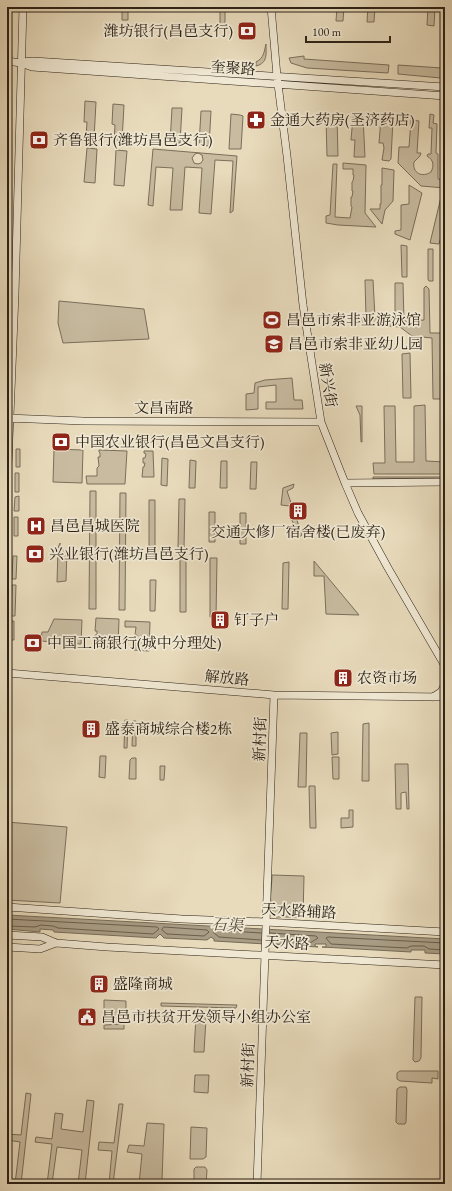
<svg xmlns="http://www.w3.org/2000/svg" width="452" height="1191" viewBox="0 0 452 1191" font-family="'EB Garamond','Noto Serif SC',serif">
<rect width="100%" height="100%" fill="#e8dbbc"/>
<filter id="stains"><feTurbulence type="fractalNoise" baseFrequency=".005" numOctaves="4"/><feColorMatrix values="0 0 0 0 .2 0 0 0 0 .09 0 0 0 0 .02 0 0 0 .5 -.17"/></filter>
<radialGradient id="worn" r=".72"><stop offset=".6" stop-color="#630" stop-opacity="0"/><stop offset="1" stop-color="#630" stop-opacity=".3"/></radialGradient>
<path fill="#c8bba0" stroke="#7a6e5b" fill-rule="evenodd" d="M122,7h6v13h-6z
M220,7h5v21l-5,-1z
M337,7h7l-1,14h-7z
M368,7h7l-1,15h-7z
M428,7h7l-1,19 -7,-1z
M266,44c0,10 2,19 -10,22v-4c8,-4 8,-10 10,-18z
M304,56v3l85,6 -1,8 -81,-5 -16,-5 -2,-5z
M398,65l44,3 -1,10 -43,-4z
M85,101l11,1 -2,37 -8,-1 1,-16h-3z
M113,104l11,1 -2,36h-8l1,-16 -3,-1z
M172,108h10l-2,35h-10z
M201,111h10l-2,35 -10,-1z
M231,114l9,1 3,1 -2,33h-12z
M430,114l4,1 -1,8 4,1 -1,29 2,1v25l7,1v8l-24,-2 -23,-23 1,-16h10l2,-27 8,1 -2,32h4l-1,3 -6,6c-2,11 8,16 17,10 3,-6 3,-12 -4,-16l1,-2h3l1,-26h-3z
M328,117h9l1,39h-11l-1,-38z
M353,117h10l2,40h-11l1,-17h-4z
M381,118l12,1 -2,40 -2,2 -7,-1 2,-12 -1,-5h-4z
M87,148l10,1 -2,34 -11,-1z
M153,149l84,7 -4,55 -3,2 3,-52 -18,-1 -4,54 -12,-1 3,-45 -17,-1 -3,43h-12l3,-42 -17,-1 -3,39 -5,-1zM198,153l4,2 1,5 -2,3 -3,1 -4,-1 -2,-5 3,-4z
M116,150l11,1 -3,35 -10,-1z
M343,163l23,2 -1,48 11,14 -38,-2 -12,-2v-7l4,-1 3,-51h4l-2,53 15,1 2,-11 -1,-1v-9h1l1,-6h-1v-9l1,-1 1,-6h-1v-6h-10z
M382,168l12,2 -1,31 -8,9 -3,14 -12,-15h10v-5h1v-19h1z
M409,185l13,8 -12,47 -15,-6v-3l6,-1v-25l8,-1z
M442,193h3v29l-6,22 -9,-1z
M401,245l6,1v31h-5z
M428,249h5v32h-4l-1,-2z
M365,280h8l2,38 20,-1v-34h8l1,38 20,-1v-32l2,-2 3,3 1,44h15v6h-4l2,60h-10l-1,-61 -20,-2 -12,-9 -53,-5 1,-4h18z
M59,301l85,8 5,30 -86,4 -5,-20z
M410,353l1,45h-8l-1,-44z
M292,378l2,22h8l1,9h-37v-7h10v-17l-18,2v22l-12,1v-16l8,-1 1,-10 10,-3z
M425,405l1,56 19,1v12h-71l-1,-11h12l-1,-57h11l1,56h18v-56z
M356,406h6v36h-1l-1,-27z
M16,449h4v18h-4z
M54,449l29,1 -1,33 -29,-1z
M99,450l28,1 -2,33h-38l-1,-8h11v-8l2,-2 -1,-9h2v-4l-1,-1z
M144,451h9l1,26h-12l1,-10h1l1,-4h-2v-5h2l1,-4 -2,-1z
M162,458l6,1 -1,27 -6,-1z
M190,460l6,1 -1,27h-6z
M221,461h6v27h-7z
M251,462h6l-1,27h-6z
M15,473h4v19h-4z
M373,477h72v1l-72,1z
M294,484l-1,4 -6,3 15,44 -3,2 -8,-19 -1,-12 -9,-1 2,-17z
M90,491h6v118h-7z
M120,493h6l-1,117h-6z
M19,496v15h-5l1,-14z
M179,499h6l-1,49h-6z
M149,500h6v52h-6z
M209,512h6v30h-6z
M240,513h6v31h-6z
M14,517h4v19h-4z
M60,543v6h7l-1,32 -9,1 1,-34z
M13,556h4l-1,23h-4z
M210,558h7l-1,59h-6z
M180,559h6v53h-6z
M314,561l45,54 -33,-1 -2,-38h-10z
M289,562l-1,47h-6l1,-46z
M150,580h6l-1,31h-5z
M12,585h4l-1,31h-4z
M96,618l23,1 -1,29 -24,-2v-2h2l-1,-9h2v-4h-2z
M54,619l28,1 -1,24 -40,-3 1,-9h6z
M10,621h4v19h-4z
M125,621l25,1 -1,29 -15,-1v-2h2l-1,-8 1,-1 1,-4h-2l1,-8h-11z
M125,720h3l-1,28h-3z
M133,721h3v25h-4z
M369,723v58h-7l1,-57z
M338,732v22l-6,1 -1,-22z
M300,733h7l-1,54h-8z
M100,756h6l-1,22 -6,-1z
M332,757h7v22h-6z
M132,758h4v21h-7l1,-19z
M395,764h13l1,45h-2l-1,-17 -5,1v16h-5z
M160,766h5l-1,14h-4z
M309,786h6l1,42h-6z
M349,810h4v17l-12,1v-10h8z
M7,822l60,5 -7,76 -53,-3z
M272,875l32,1 -1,41h-27c-9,-10 -4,-29 -4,-42z
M415,997h7l-1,61 -2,3 -4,1 -2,-2z
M104,1000l22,1v17h-22z
M161,1003l76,2 -1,3 -75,-2z
M443,1003h2v54h-4z
M196,1016h8l2,3 -2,33h-10z
M124,1024v5h-20v-4z
M400,1071h38v8l-6,-1v5l-32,-2 -3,-2v-6z
M195,1075h14l-1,18 -14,-1z
M400,1087h6l1,3 -1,32 -1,2h-7l-2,-2 1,-33z
M26,1093l5,1 -10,90h-6l5,-42 -13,-2v-6l14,1z
M87,1100l7,1 -9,83h-7l4,-34 -25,-3 -5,37h-5l5,-40 -17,-2 1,-5 16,2 3,-26 8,1 -2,15 22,3z
M119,1104h4l-10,80h-4l3,-33 -14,-1 1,-8 15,1z
M147,1123l17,1 -2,57 -3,2 -20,1 3,-30 -15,-2 2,-7 15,1z
M191,1127l16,1 -1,29 -3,2h-13z
M196,1167h9l2,3 -1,14h-12v-15z"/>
<path fill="#a89c84" stroke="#766b58" d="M7,915l438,24v15l-20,-1v-3h-14v2l-89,-5h4v-3h-11v2l3,1 -104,-6v-2l-3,-2 -4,3 -43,-2 -4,-4 -4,4 -102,-6 -1,-2 -13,-1v3l-33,-3z"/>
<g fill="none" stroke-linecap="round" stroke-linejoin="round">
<path stroke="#6a5e4d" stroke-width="1" d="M7,919l150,8 2,2 -6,5 -95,-6 -5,-2 -12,-1 -6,2 -28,-1
M164,927l43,3 2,2 -5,4 -37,-2 -5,-4z
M261,940l-42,-3 -6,-5 2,-2 46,3
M270,940l40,3 8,-5 -2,-2 -46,-3
M445,943l-117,-6 -2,1 5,6 76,4 4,-2h13l5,3 16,1"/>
<defs>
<path id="secondary" d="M271,7l6,69 10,80 16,149 18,117 24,61 13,30 30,55 57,98
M7,61l14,2 11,4 413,29
M22,62l11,-1 412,26
M7,418l76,3 238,1
M345,483l100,-1
M7,488l8,-194 8,-287
M7,673l267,22 171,2
M433,697l8,-5 4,-8
M7,907l175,12 84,3 179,10
M7,935l35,2 14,6 51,4 338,18
M7,947l33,2 16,-6
M257,1184l17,-489"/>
</defs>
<use href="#secondary" stroke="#2b2116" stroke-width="8"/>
<use href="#secondary" stroke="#f0e8d3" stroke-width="7"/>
</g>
<defs>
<symbol id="bank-square" viewBox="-11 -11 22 22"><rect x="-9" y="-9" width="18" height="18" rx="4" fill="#8f2418" stroke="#f0e8d3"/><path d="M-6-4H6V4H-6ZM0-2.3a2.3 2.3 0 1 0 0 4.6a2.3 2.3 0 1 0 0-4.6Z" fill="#fff"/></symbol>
<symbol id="pharmacy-square" viewBox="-11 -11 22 22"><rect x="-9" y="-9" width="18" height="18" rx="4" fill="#8f2418" stroke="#f0e8d3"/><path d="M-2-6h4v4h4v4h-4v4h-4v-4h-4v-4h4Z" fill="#fff"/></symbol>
<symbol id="stadium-square" viewBox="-11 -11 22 22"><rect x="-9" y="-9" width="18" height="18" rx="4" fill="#8f2418" stroke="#f0e8d3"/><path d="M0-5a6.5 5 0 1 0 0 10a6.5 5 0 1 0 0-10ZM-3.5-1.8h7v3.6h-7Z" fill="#fff"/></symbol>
<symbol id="school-square" viewBox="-11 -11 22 22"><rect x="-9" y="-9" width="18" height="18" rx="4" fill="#8f2418" stroke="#f0e8d3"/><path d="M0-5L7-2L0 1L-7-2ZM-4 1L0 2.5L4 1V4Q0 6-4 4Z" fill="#fff"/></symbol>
<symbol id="building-square" viewBox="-11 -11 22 22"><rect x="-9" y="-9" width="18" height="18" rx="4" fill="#8f2418" stroke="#f0e8d3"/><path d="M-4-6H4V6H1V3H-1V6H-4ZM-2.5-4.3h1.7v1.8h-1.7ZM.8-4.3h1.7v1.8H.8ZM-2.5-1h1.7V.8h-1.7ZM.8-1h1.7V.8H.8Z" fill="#fff"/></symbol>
<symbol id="hospital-square" viewBox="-11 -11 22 22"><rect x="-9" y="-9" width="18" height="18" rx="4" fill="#8f2418" stroke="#f0e8d3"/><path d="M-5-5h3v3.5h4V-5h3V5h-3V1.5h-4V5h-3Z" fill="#fff"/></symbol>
<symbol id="civic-square" viewBox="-11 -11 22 22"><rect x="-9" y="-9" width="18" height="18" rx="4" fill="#8f2418" stroke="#f0e8d3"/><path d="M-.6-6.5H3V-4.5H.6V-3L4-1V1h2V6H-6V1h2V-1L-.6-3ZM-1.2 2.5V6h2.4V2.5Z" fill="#fff"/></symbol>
</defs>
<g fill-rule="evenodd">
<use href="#bank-square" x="236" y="20" width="22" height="22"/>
<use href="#pharmacy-square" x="245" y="109" width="22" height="22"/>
<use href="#bank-square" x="28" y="129" width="22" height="22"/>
<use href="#stadium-square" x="261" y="309" width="22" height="22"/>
<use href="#school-square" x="263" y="333" width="22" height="22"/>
<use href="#bank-square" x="50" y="431" width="22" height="22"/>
<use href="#building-square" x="287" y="500" width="22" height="22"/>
<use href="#hospital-square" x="25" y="515" width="22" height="22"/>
<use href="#bank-square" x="24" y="543" width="22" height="22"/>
<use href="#building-square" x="209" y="609" width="22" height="22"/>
<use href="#bank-square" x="22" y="632" width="22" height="22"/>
<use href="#building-square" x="332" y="667" width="22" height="22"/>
<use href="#building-square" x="80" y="718" width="22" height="22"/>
<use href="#building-square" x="88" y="973" width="22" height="22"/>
<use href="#civic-square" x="76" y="1006" width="22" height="22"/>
</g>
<g text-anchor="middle" stroke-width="3.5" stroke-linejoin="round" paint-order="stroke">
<g font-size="15" fill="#2b2116" stroke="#f0e8d3" text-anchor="start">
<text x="233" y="36" text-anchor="end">潍坊银行(昌邑支行)</text>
<text x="270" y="125">金通大药房(圣济药店)</text>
<text x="53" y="145">齐鲁银行(潍坊昌邑支行)</text>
<text x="286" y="325">昌邑市索非亚游泳馆</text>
<text x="288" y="349">昌邑市索非亚幼儿园</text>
<text x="75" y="447">中国农业银行(昌邑文昌支行)</text>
<text x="50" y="531">昌邑昌城医院</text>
<text x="298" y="537" text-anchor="middle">交通大修厂宿舍楼(已废弃)</text>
<text x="49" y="559">兴业银行(潍坊昌邑支行)</text>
<text x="234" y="625">钉子户</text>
<text x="47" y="648">中国工商银行(城中分理处)</text>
<text x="357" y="683">农资市场</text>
<text x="105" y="734">盛泰商城综合楼2栋</text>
<text x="113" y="989">盛隆商城</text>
<text x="101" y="1022">昌邑市扶贫开发领导小组办公室</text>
</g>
<g font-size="15" fill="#2b2116" stroke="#f0e8d3">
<text transform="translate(233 68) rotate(4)" y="5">奎聚路</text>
<text transform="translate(328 385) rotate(81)" y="5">新兴街</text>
<text x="164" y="413">文昌南路</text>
<text transform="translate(227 678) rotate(5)" y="5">解放路</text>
<text transform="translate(260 739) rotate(-88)" y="5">新村街</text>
<text transform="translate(299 911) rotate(3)" y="5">天水路辅路</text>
<text transform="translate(287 943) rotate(3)" y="5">天水路</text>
<text transform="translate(248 1065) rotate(-88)" y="5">新村街</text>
</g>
<g font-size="16" font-style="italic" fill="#574c3c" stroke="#f0e8d3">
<text transform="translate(227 924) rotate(3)" y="6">石渠</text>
</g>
</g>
<rect width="452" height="1191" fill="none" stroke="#e8dbbc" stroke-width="24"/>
<rect x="8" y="8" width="436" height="1175" fill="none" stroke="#2b2116" stroke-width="2"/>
<rect x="12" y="12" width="428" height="1167" fill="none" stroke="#2b2116"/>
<path d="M306 36v6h84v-6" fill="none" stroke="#2b2116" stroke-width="2"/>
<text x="312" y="36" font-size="12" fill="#2b2116" stroke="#f0e8d3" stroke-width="3" paint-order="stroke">100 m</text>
<rect width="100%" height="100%" filter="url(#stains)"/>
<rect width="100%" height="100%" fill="url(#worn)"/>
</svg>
